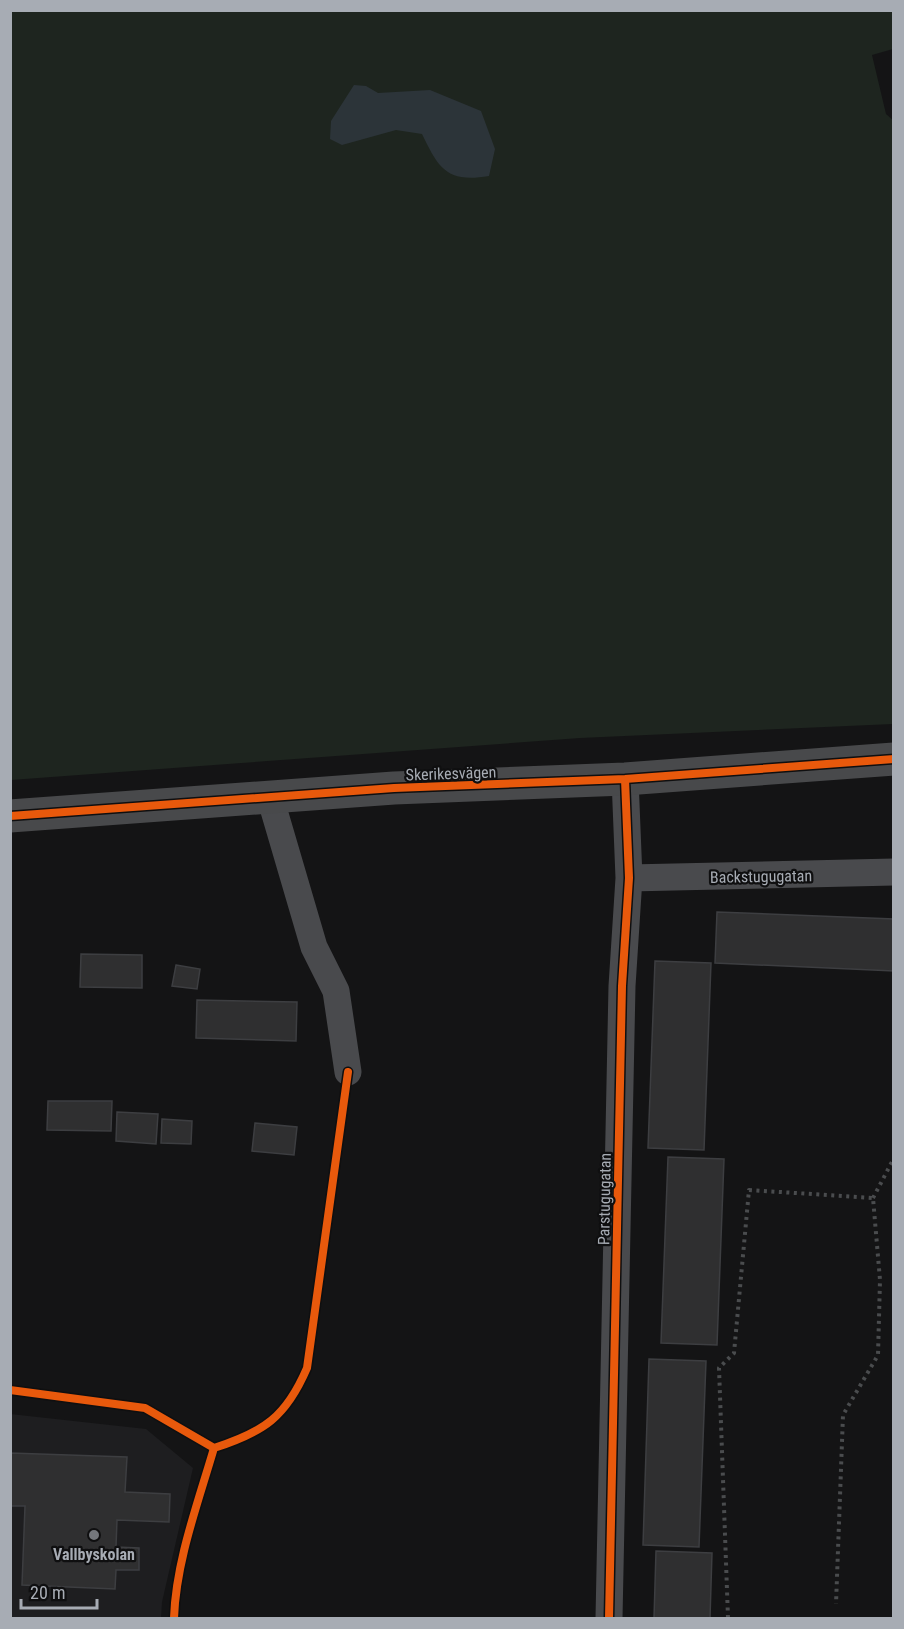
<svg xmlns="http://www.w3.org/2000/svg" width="904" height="1629" viewBox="0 0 904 1629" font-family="'Roboto Condensed',sans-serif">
<rect width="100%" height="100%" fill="#141415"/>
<path fill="#1e1e20" d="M10,1414l136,15 47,39 -31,134 -1,16h-150z"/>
<path fill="#1e251f" d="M11,11h882v38l-21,6 14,59 8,7 -1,603 -313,14 -569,42z"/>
<path fill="#2c3439" d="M354,85l12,1 12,7 52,-3 51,21 14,38 -6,27c-42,7 -50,-7 -67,-42l-26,-4 -54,15 -12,-6 1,-18z"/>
<path fill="#2f2f30" stroke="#3d3e41" stroke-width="1.5" d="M717,912l177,7v52l-179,-8z
M81,954l61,1v33l-62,-1z
M655,961l56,2 -7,187 -56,-2z
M176,965l24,4 -3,20 -25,-3z
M197,1000l100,2 -1,39 -100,-3z
M48,1101h64l-1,30 -64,-1z
M117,1112l41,2 -2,30 -40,-3z
M162,1119l30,2 -1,23 -30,-1z
M255,1123l42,4 -3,28 -42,-4z
M668,1157l56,2 -7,186 -56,-2z
M649,1359l57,2 -7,186 -56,-2z
M10,1453l117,4 -2,35 45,2 -1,28 -52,-2 -1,27 23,1v22h-23l-1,19 -93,-4 3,-79h-15z
M656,1551l56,2 -2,65h-56z"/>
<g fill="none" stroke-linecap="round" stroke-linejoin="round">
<path stroke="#4a4c4e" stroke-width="4" stroke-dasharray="3 4.5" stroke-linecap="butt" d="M873,1198l21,-40
M728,1618l-9,-250 15,-15 15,-163 124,8 7,82 -2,75 -35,60 -7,189"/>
<path stroke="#494a4d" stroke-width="27" d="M270,797l44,150 22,44 12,81
M629,878l265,-6
M609,1618l13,-632 7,-108 -4,-99"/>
<path stroke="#48494b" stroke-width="33" d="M10,816l384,-28 231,-9 269,-20"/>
<defs>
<path id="cycleway" d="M10,816l384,-28 231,-9 269,-20
M10,1390l135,18 69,40c50,-16 72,-31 93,-80l41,-296
M174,1618c2,-57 24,-115 40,-170
M609,1618l13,-632 7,-108 -4,-99"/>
</defs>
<use href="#cycleway" stroke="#0f0f10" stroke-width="11"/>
<use href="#cycleway" stroke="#e8590c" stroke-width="8"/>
</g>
<circle fill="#74777c" stroke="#0f0f10" stroke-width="2" cx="94" cy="1535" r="6"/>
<g text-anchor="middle" stroke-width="4.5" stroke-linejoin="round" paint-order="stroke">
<g font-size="16" fill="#a7acb4" stroke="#0f0f10">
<text transform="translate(451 773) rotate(-2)" y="6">Skerikesvägen</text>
<text transform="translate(761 876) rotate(-1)" y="6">Backstugugatan</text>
<text transform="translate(604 1199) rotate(-89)" y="6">Parstugugatan</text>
</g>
<g font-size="16" font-weight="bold" fill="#a7acb4" stroke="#0f0f10">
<text x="94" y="1560">Vallbyskolan</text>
</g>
</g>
<rect width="904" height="1629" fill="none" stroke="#a7acb4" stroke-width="24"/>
<path d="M21 1599v9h76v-9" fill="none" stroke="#a7acb4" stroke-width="3"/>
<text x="30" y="1599" font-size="18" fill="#a7acb4" stroke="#0f0f10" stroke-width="4.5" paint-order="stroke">20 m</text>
</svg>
